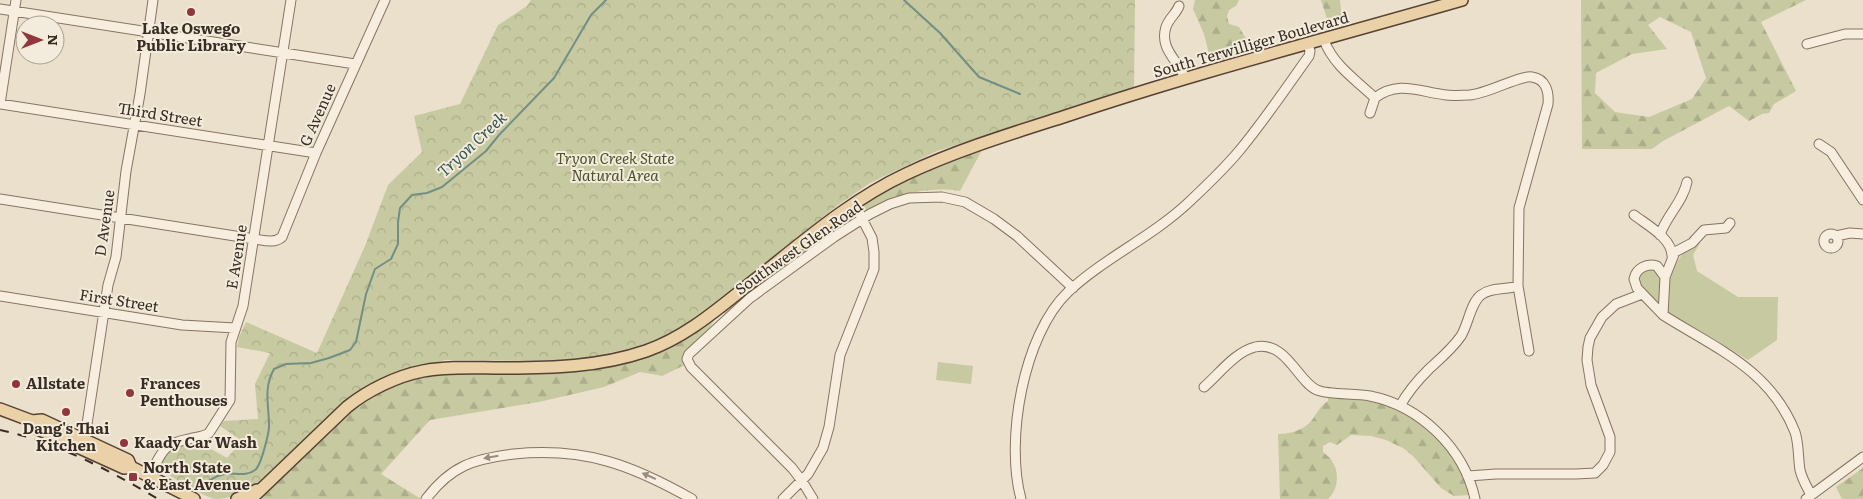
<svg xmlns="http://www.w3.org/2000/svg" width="1863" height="499" viewBox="0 0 1863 499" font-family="Literata,serif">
<defs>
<pattern id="forest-firs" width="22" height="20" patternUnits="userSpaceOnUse" patternTransform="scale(1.25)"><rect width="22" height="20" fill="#c7c9a0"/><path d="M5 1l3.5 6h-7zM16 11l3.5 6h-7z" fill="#acad8a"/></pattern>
<pattern id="park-crowns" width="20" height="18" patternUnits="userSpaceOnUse" patternTransform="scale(1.25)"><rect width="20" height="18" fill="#c7c9a0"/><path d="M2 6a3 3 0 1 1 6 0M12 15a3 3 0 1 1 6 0" fill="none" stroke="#acad8a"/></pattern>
</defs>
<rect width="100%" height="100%" fill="#ebe0cc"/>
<path fill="#c7c9a0" d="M1700,243l-7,12 4,16 41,26h40l-1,43 -29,20c-11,-7 -23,-14 -34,-21 -13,-8 -41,-17 -48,-29l3,-35 15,-24z
M1647,267h3l10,6 2,35 -22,-21 -2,-10z
M938,362l35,4 -2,18 -35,-4z"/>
<path fill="url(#forest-firs)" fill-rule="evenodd" d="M1195,0h44l-3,6 -7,4 -2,6 2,8 10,3 6,10 7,6 -1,7 -37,13 -3,-1 -7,-28 -11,-25z
M1321,0h19l2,19 -1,3 -8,3 -5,-3z
M1581,0h225l-45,22 35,69 -22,13 -5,9 -7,1 -13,7 -20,-15 -66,35 -11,8h-70zM1660,17l31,15 15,46 -14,21 -43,18 -34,-5 -20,-19 1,-20 36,-19 35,-5 -19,-24z
M983,148l-23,43c-35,-5 -64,4 -95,21l-3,-5 1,-5 56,-30z
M849,212l5,1 4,5 -132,98 -3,-5z
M716,317l-27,46 -27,13 -22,-4 -36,15 -65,15 -109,18 -49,54 40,25h-159l14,-18 68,-64 38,-25 22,-11 38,-8 162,-7z
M1328,395c67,1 123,33 141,100l-15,1 -13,-8 -28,-32 -10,-8 -17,-8 -15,-4 -20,-1 -14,10 -7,-3 -7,4v6c3,3 7,5 9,9 8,11 6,30 -4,38h-48l-2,-65c13,0 26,-4 34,-14 5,-7 8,-14 16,-19z
M1863,468v31h-21l-6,-12z"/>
<path fill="url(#park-crowns)" d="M531,0h604l-1,89 -197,62 -67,32 -32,22 -130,104 -35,24 -18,8 -28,8 -46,10 -47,2 -89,-1 -55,19 -127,102c-14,10 -30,18 -48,18 -11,-2 -44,-23 -56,-30l6,-14 7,-8 27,-5 28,16 15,-17 -22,-15 4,-5 34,-2 -3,-35 15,-31 -33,-6 2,-10 7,-15 71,31 48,-107 23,-61 34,-33 -8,-36 46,-12 38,-79 29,-19z"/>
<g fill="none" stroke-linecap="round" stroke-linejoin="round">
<path stroke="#728f86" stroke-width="2" d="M904,0l36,33 39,44 41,17
M200,487c7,-5 13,-10 21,-12 10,-4 24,3 34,-5 6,-4 14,-37 14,-44 0,-21 -6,-37 5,-57l12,-5 25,-1 18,-5 21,-8 6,-8 10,-48 9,-25 16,-10 7,-15v-22l2,-14 12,-13 15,-2 15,-6 44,-36 13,-16 55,-57 37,-63 15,-15"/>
<defs>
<path id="minor" d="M1179,6c-3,8 -10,12 -13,21 -7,22 12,33 19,51
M0,9l355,55
M1324,40c9,25 32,40 51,58
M1807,44l38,-10h18
M0,104l316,49
M0,104l16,-104
M1370,113l5,-15c23,-18 45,-6 71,-3 7,1 16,0 23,0 19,-1 50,-20 63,-18 14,2 17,15 16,27l-29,104 -1,78 11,65
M1819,144l12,8 32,48
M0,199l254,40c9,1 20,5 28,-2l34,-84 69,-153
M1634,215c13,10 38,23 38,41
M1824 241a7 7 0 1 1 14 0a7 7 0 1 1-14 0Z
M1660,235c6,-19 23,-33 27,-53
M1836,236l14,-3 13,1
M1665,277l-8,-11c-10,-3 -21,2 -23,13l3,9 26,27 2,-38 10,-25 17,-9 12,-13 22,-2 4,-5
M0,296l182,29 53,3
M1663,315c52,33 107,54 132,117 4,12 3,26 5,38 2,9 7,17 11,25
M1204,387c15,-13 31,-35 51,-40 31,-7 43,35 62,43 11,5 38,3 53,6 50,10 94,52 105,103
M1400,406c7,-13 18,-26 29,-37 11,-10 23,-20 32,-33 7,-11 10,-34 20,-41 10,-8 26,-5 37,-9
M84,444l24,-159 8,-28 10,-86 14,-77 13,-94
M150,475c12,-23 12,-31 39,-36 7,-2 14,-2 20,-6l21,-33 1,-58 12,-36 48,-306
M1468,476l28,-2h80l19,-1 8,-8 7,-13v-15l-19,-52 -4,-25 1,-13 2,-9 12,-21 14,-13 26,-10
M426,499c25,-33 47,-40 88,-45 71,-7 118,11 178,45
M783,499l25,-25 15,-26 6,-21 11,-72 34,-86v-17l-2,-14 -17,-33
M813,499l-11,-18 -10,-13 -101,-101 -4,-8 2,-5 61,-56 84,-61 36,-23 20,-10 19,-6 33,-1 23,5 29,17 23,17 56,52
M1021,499c-16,-58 2,-164 47,-207 36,-34 84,-55 121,-90 17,-16 35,-33 50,-51 25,-30 47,-63 70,-95l1,-5 -2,-7
M1806,499l57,-42"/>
<path id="major" d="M0,409l32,12 10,-1 86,40 3,7
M32,421l6,8 86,39 7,-1 63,32
M237,499l20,-9
M251,499l96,-92c21,-17 50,-31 76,-36 26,-5 53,-3 79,-3 49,0 97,-1 144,-17 37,-13 67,-38 97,-62 52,-40 103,-87 163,-115 51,-24 107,-41 160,-58 131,-44 264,-78 396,-116"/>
</defs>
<use href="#minor" stroke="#877361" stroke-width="11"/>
<use href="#major" stroke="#564234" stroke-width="14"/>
<use href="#minor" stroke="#f7eedf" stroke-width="9"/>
<use href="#major" stroke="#ead1a8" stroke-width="11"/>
<path stroke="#392c23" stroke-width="2" stroke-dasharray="9 9" stroke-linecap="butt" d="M0,430c54,11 111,41 158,69"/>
</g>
<defs><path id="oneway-solid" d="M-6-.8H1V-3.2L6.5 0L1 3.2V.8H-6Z" transform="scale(1.25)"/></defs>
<g fill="#988d81">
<use href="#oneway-solid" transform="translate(491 457) rotate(170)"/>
<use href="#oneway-solid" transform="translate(649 476) rotate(-156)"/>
</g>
<g fill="#91363d" stroke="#f3ebdb" stroke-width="2">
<circle cx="191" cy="12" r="5"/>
<circle cx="16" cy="384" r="5"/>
<circle cx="130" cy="393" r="5"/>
<circle cx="66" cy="412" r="5"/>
<circle cx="124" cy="443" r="5"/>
<rect x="128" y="472" width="10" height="10" rx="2.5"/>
</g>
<g text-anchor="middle" stroke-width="4" stroke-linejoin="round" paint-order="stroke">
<g font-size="15" font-weight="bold" fill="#392c23" stroke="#f3ebdb" text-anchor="start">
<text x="191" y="34" text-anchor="middle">Lake Oswego<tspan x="191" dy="17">Public Library</tspan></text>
<text x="26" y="389">Allstate</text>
<text x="140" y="389">Frances<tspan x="140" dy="17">Penthouses</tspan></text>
<text x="66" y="434" text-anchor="middle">Dang's Thai<tspan x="66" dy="17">Kitchen</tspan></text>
<text x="134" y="448">Kaady Car Wash</text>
<text x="143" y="473">North State<tspan x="143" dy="17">&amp; East Avenue</tspan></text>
</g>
<g font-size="15" fill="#392c23" stroke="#f3ebdb">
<text transform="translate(1251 45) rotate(-16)" y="5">South Terwilliger Boulevard</text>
<text transform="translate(160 115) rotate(9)" y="5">Third Street</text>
<text transform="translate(318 115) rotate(-66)" y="5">G Avenue</text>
<text transform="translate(105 223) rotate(-82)" y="5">D Avenue</text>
<text transform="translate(799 248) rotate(-35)" y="5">Southwest Glen Road</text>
<text transform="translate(237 257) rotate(-81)" y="5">E Avenue</text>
<text transform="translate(119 301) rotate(9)" y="5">First Street</text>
</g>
<g font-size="15" font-style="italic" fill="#4c542b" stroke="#f3ebdb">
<text x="615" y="164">Tryon Creek State<tspan x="615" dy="17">Natural Area</tspan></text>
</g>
<g font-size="16" font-style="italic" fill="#345753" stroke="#f3ebdb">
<text transform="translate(472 144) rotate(-43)" y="6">Tryon Creek</text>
</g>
</g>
<g transform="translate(40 40) rotate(90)"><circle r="24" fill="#f3ebdb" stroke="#a99f91"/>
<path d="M0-4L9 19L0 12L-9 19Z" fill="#91363d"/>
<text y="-8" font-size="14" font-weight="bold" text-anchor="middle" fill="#392c23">N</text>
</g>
</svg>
